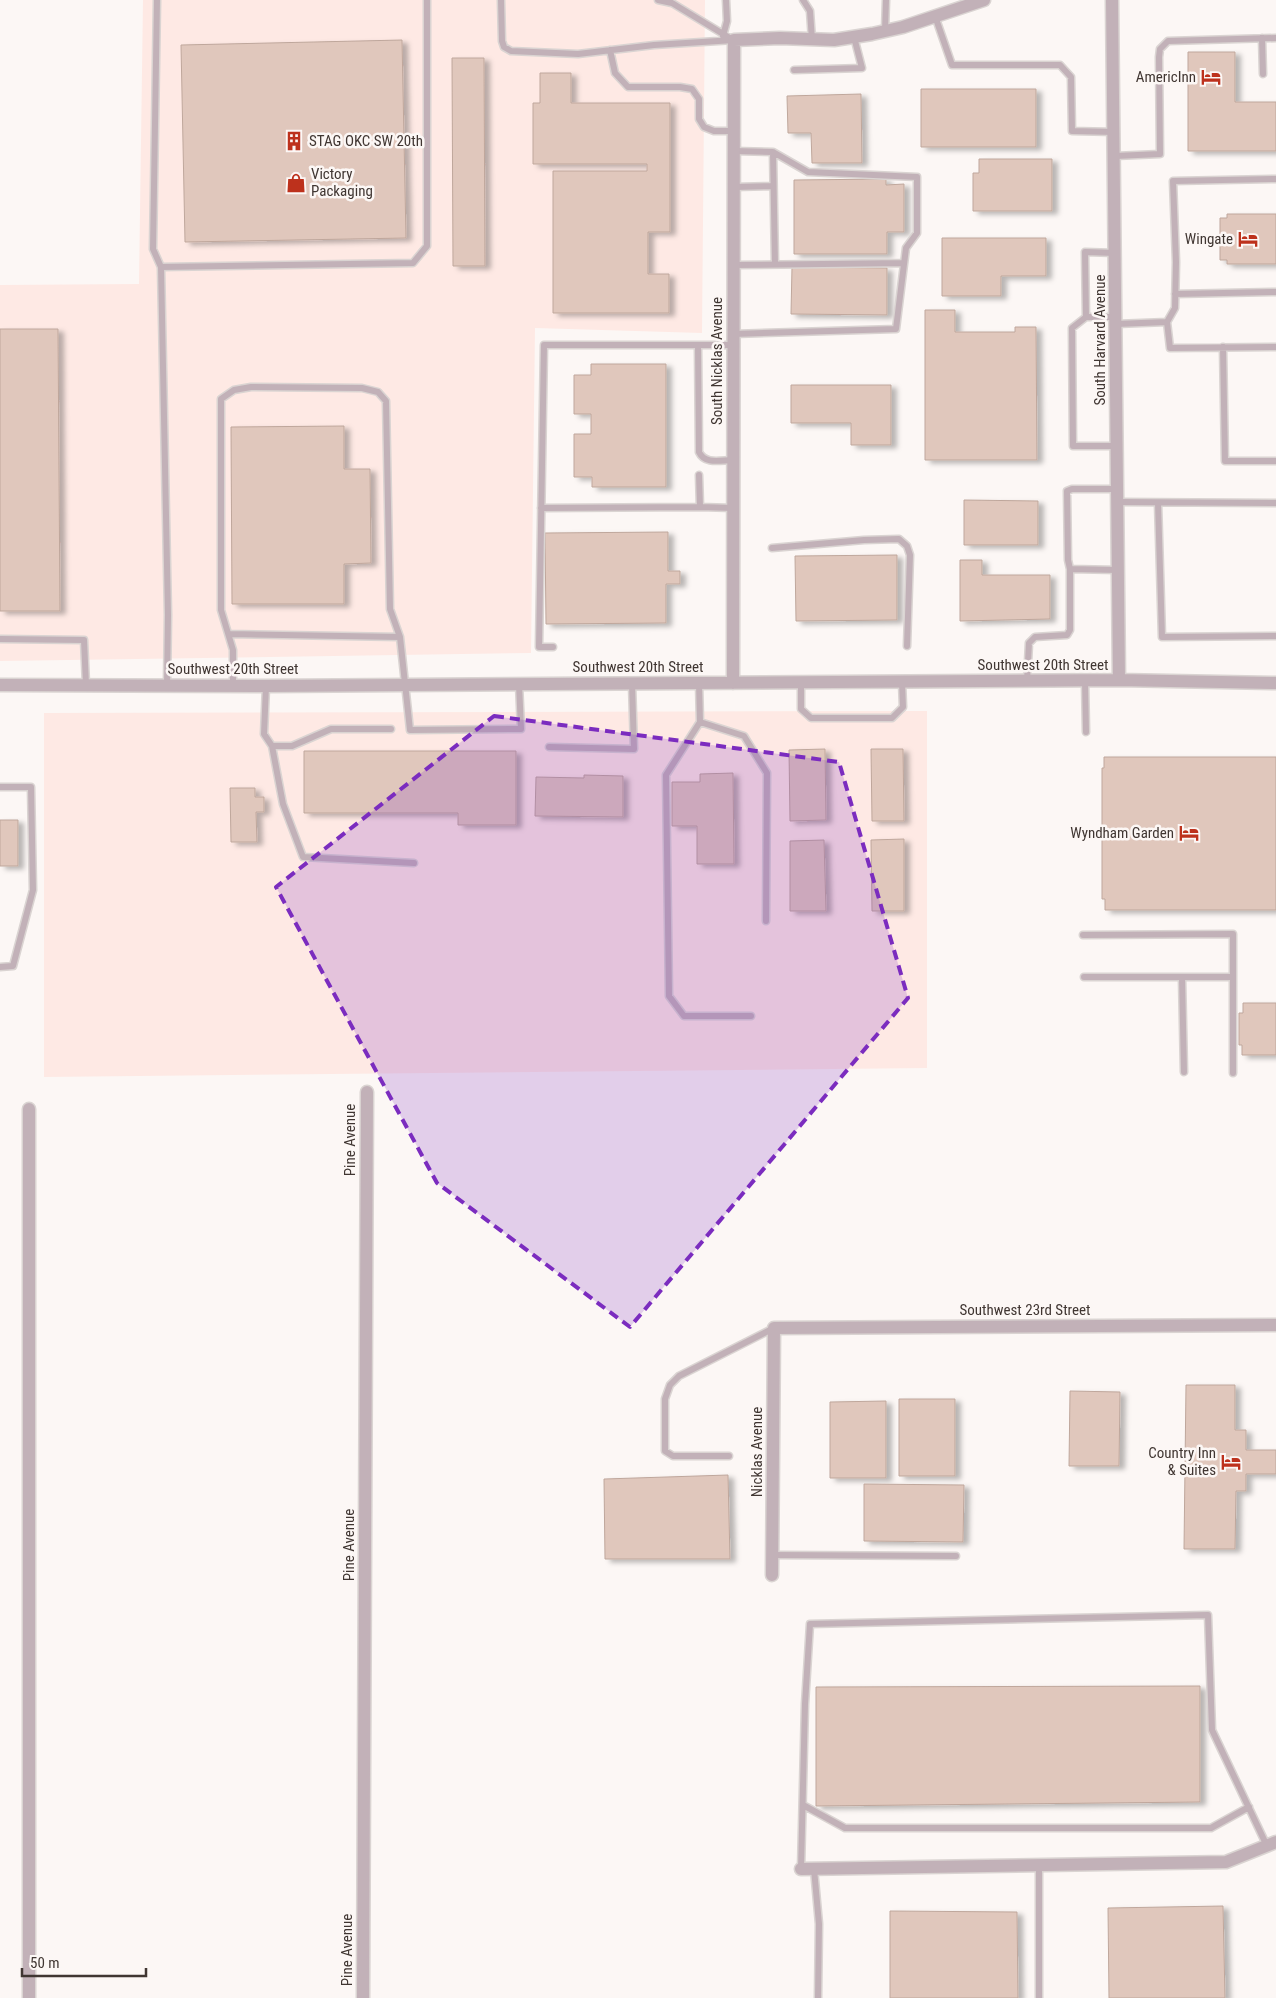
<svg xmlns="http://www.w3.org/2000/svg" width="1276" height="1998" viewBox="0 0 1276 1998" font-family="'Roboto Condensed',sans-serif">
<defs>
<filter id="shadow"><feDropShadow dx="5.5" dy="3" stdDeviation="2.5" flood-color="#0004"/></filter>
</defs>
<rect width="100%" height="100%" fill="#fcf7f5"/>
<path fill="#fee9e4" d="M143,0h562l-3,333 -167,-5 -4,325 -531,8v-376l139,-1z
M927,711v357l-883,9v-364z"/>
<path fill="#e0c7bc" stroke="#bfa79c" filter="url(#shadow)" d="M402,40l4,198 -221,4 -4,-197z
M1188,52h47v50h41v49h-88z
M452,58h32l1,208h-32z
M540,73h31v30h99v129h-22v42h21v39h-116v-142h94v-7h-114v-61h7z
M921,89h115v58h-115z
M861,94l1,69h-50l-1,-30h-23l-1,-37z
M979,159h73v52h-79v-38h6z
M886,179v6l18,-1v48h-17v22h-93v-74z
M1227,214h49v50h-49v-4h-7v-42h7z
M942,238h104v38h-45v20h-59z
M792,267l95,1v47l-96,-1z
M925,310h30v22h60v-5h21l1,133h-112z
M0,329h58l2,282h-60z
M591,364h75v123h-74v-10h-18v-43h17v-20h-17v-39h17z
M791,385h100v60h-40v-22h-60z
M344,426v43h26l1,94 -27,1v40h-112l-1,-177z
M964,500l74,1v44h-74z
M668,532v39h12v13h-14v39l-120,1 -1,-91z
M897,555v65l-101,1 -1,-65z
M960,560h22v15h68v44l-90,2z
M825,749l1,71 -36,1 -1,-71z
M871,749h32l1,72h-32z
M304,751h212v74h-58v-12h-154z
M1104,757h172v153h-171v-11h-3v-131h2z
M733,773l1,91h-37v-38h-25v-44h28v-8z
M584,775l39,1v41l-88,-1 1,-39 48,1z
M230,788h25v9h9v15h-8l1,30h-26z
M0,820h18v46h-18z
M904,839v72h-32l-1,-71z
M824,840l2,71h-36v-70z
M1243,1003h33v52h-34v-10h-3v-32h4z
M1186,1385h49v45h11v20h30v24h-30v17h-10l-1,58h-51z
M1070,1391l50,1 -1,74h-50z
M899,1399h56v77h-56z
M886,1401v77h-56v-76z
M728,1475l2,84h-125l-1,-80z
M864,1484l100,1 -1,57 -99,-1z
M1200,1686v116l-384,4v-119z
M1223,1906l2,92h-116l-1,-90z
M890,1911l127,1 1,86h-128z"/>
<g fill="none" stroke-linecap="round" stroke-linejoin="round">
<defs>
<path id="service" d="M157,0l-4,249 8,18 7,348 -1,71
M501,0l1,41 2,6 7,4 67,3 76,-9 80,-5
M658,0l14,3 61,37
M803,0l7,11 2,29
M935,16l17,49h108l11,12 1,54 43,1
M885,31l1,-31
M723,36l4,-15 -1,-21
M1262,38l1,36
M610,50l5,23 13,14h52l12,2 7,10v20l5,8 10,4h20
M794,70l68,-2 -8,-31
M773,152l2,112
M1115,156l45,-2 -1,-97 1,-8 8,-8 108,-3
M734,187l39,-1
M1116,253l-31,-1 1,65h30
M734,265l170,-2
M161,267l252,-4 14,-17v-246
M1175,294l101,-2
M1086,317l-14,11 1,118h44
M1167,322l3,26 106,-1
M1116,324l51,-2 8,-14 1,-46 -3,-81 103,-2
M733,334l163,-5 10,-81 11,-15v-56l-109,-5 -35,-20 -39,-1
M698,345l1,107c6,13 22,8 34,8
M1223,347l2,114h51
M699,475l1,32 33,1
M1117,489h-45l-5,2 1,69 2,9 48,1
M1117,502l159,1
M1158,503l4,134 114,-1
M541,508l159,-1
M772,548l92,-8 35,-1 8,7 3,9 -3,91
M230,634l170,3
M0,639l84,1 2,45
M553,647h-14l5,-302h189
M1027,681l2,-38 6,-6 32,-2 3,-5v-61
M1085,681l1,51
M801,682v27l10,9h81l11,-11 -1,-25
M699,683l1,39 -34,53 3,221 15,20h67
M233,686v-36l-12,-40v-211l13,-9 17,-3 111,1 16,4 8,9 4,208 10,28 10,93 111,-1 -2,-45
M266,686l-2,48 8,12h20l39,-17h60
M700,722l44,14 23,37 -1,148
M272,746l11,58 20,53 111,6
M549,747l85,2 -2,-66
M0,787h31l2,103 -20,76 -13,1
M1083,935l150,-1v139
M1084,977h149
M1182,977l2,95
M729,1456h-56l-8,-5v-52l5,-14 9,-9 95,-48
M772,1555l184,1
M803,1805l42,23h366l38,-21
M1039,1865v133
M801,1869l4,-165 5,-80 398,-9 4,115 55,116
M814,1869l5,55 -1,74"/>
<path id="minor" d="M1112,0l7,680
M733,683l1,-643 46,-2 54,2 38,-6 31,-7 81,-27
M0,685l266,1 853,-6 157,3
M29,1109v889
M772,1575l2,-247 502,-3
M801,1869l425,-7 50,-20
M363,1998l4,-906"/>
</defs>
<use href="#service" stroke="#dad4d2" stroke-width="9"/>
<use href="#minor" stroke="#dad4d2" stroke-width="15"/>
<use href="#service" stroke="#c2b1b8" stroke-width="6"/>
<use href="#minor" stroke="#c2b1b8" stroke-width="12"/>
</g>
<path fill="#7b2cbf" fill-opacity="0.2" stroke="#7b2cbf" stroke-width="4" stroke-dasharray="10 6" stroke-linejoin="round" d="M494,716l345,46 69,236 -278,329 -193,-144 -161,-296z"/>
<defs>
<symbol id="hotel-bare" viewBox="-9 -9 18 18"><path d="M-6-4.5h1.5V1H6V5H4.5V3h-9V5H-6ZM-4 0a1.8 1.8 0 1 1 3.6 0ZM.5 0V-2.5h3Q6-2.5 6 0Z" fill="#bd311c" stroke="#fcf7f5" stroke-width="2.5" paint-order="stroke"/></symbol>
<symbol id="building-bare" viewBox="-9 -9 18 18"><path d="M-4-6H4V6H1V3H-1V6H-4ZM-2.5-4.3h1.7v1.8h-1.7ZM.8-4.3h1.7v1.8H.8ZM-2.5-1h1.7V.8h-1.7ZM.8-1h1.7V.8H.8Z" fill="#bd311c" stroke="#fcf7f5" stroke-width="2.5" paint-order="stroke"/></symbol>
<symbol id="shop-bare" viewBox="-9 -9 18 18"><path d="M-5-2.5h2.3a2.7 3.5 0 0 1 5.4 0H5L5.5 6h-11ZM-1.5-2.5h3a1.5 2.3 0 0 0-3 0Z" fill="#bd311c" stroke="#fcf7f5" stroke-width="2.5" paint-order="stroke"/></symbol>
</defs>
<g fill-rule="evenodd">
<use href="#hotel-bare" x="1197" y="63" width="28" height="28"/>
<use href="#building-bare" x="280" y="127" width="28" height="28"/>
<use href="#shop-bare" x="282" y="169" width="28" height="28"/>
<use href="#hotel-bare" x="1234" y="225" width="28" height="28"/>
<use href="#hotel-bare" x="1175" y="819" width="28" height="28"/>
<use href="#hotel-bare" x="1217" y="1448" width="28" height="28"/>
</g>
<g text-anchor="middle" stroke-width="5" stroke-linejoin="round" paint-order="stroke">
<g font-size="15" fill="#403632" stroke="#fcf7f5" text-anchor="end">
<text x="1196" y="82">AmericInn</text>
<text x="309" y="146" text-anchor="start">STAG OKC SW 20th</text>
<text x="311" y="179" text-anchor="start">Victory<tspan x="311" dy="17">Packaging</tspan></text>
<text x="1233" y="244">Wingate</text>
<text x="1174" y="838">Wyndham Garden</text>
<text x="1216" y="1458">Country Inn<tspan x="1216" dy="17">&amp; Suites</tspan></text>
</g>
<g font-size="15" fill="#403632" stroke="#fcf7f5">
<text transform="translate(1100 340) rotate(-90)" y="5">South Harvard Avenue</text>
<text transform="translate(717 361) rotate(-90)" y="5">South Nicklas Avenue</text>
<text x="1043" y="670">Southwest 20th Street</text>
<text x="638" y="672">Southwest 20th Street</text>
<text x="233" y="674">Southwest 20th Street</text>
<text transform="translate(350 1140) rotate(-90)" y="5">Pine Avenue</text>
<text x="1025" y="1315">Southwest 23rd Street</text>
<text transform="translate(757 1452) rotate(-90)" y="5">Nicklas Avenue</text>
<text transform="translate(349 1545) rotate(-90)" y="5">Pine Avenue</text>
<text transform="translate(347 1950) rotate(-90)" y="5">Pine Avenue</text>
</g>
</g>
<path d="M22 1968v8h124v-8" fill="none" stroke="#403632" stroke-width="2.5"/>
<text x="30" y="1968" font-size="15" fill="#403632" stroke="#fcf7f5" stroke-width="4" paint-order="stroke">50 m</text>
</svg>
